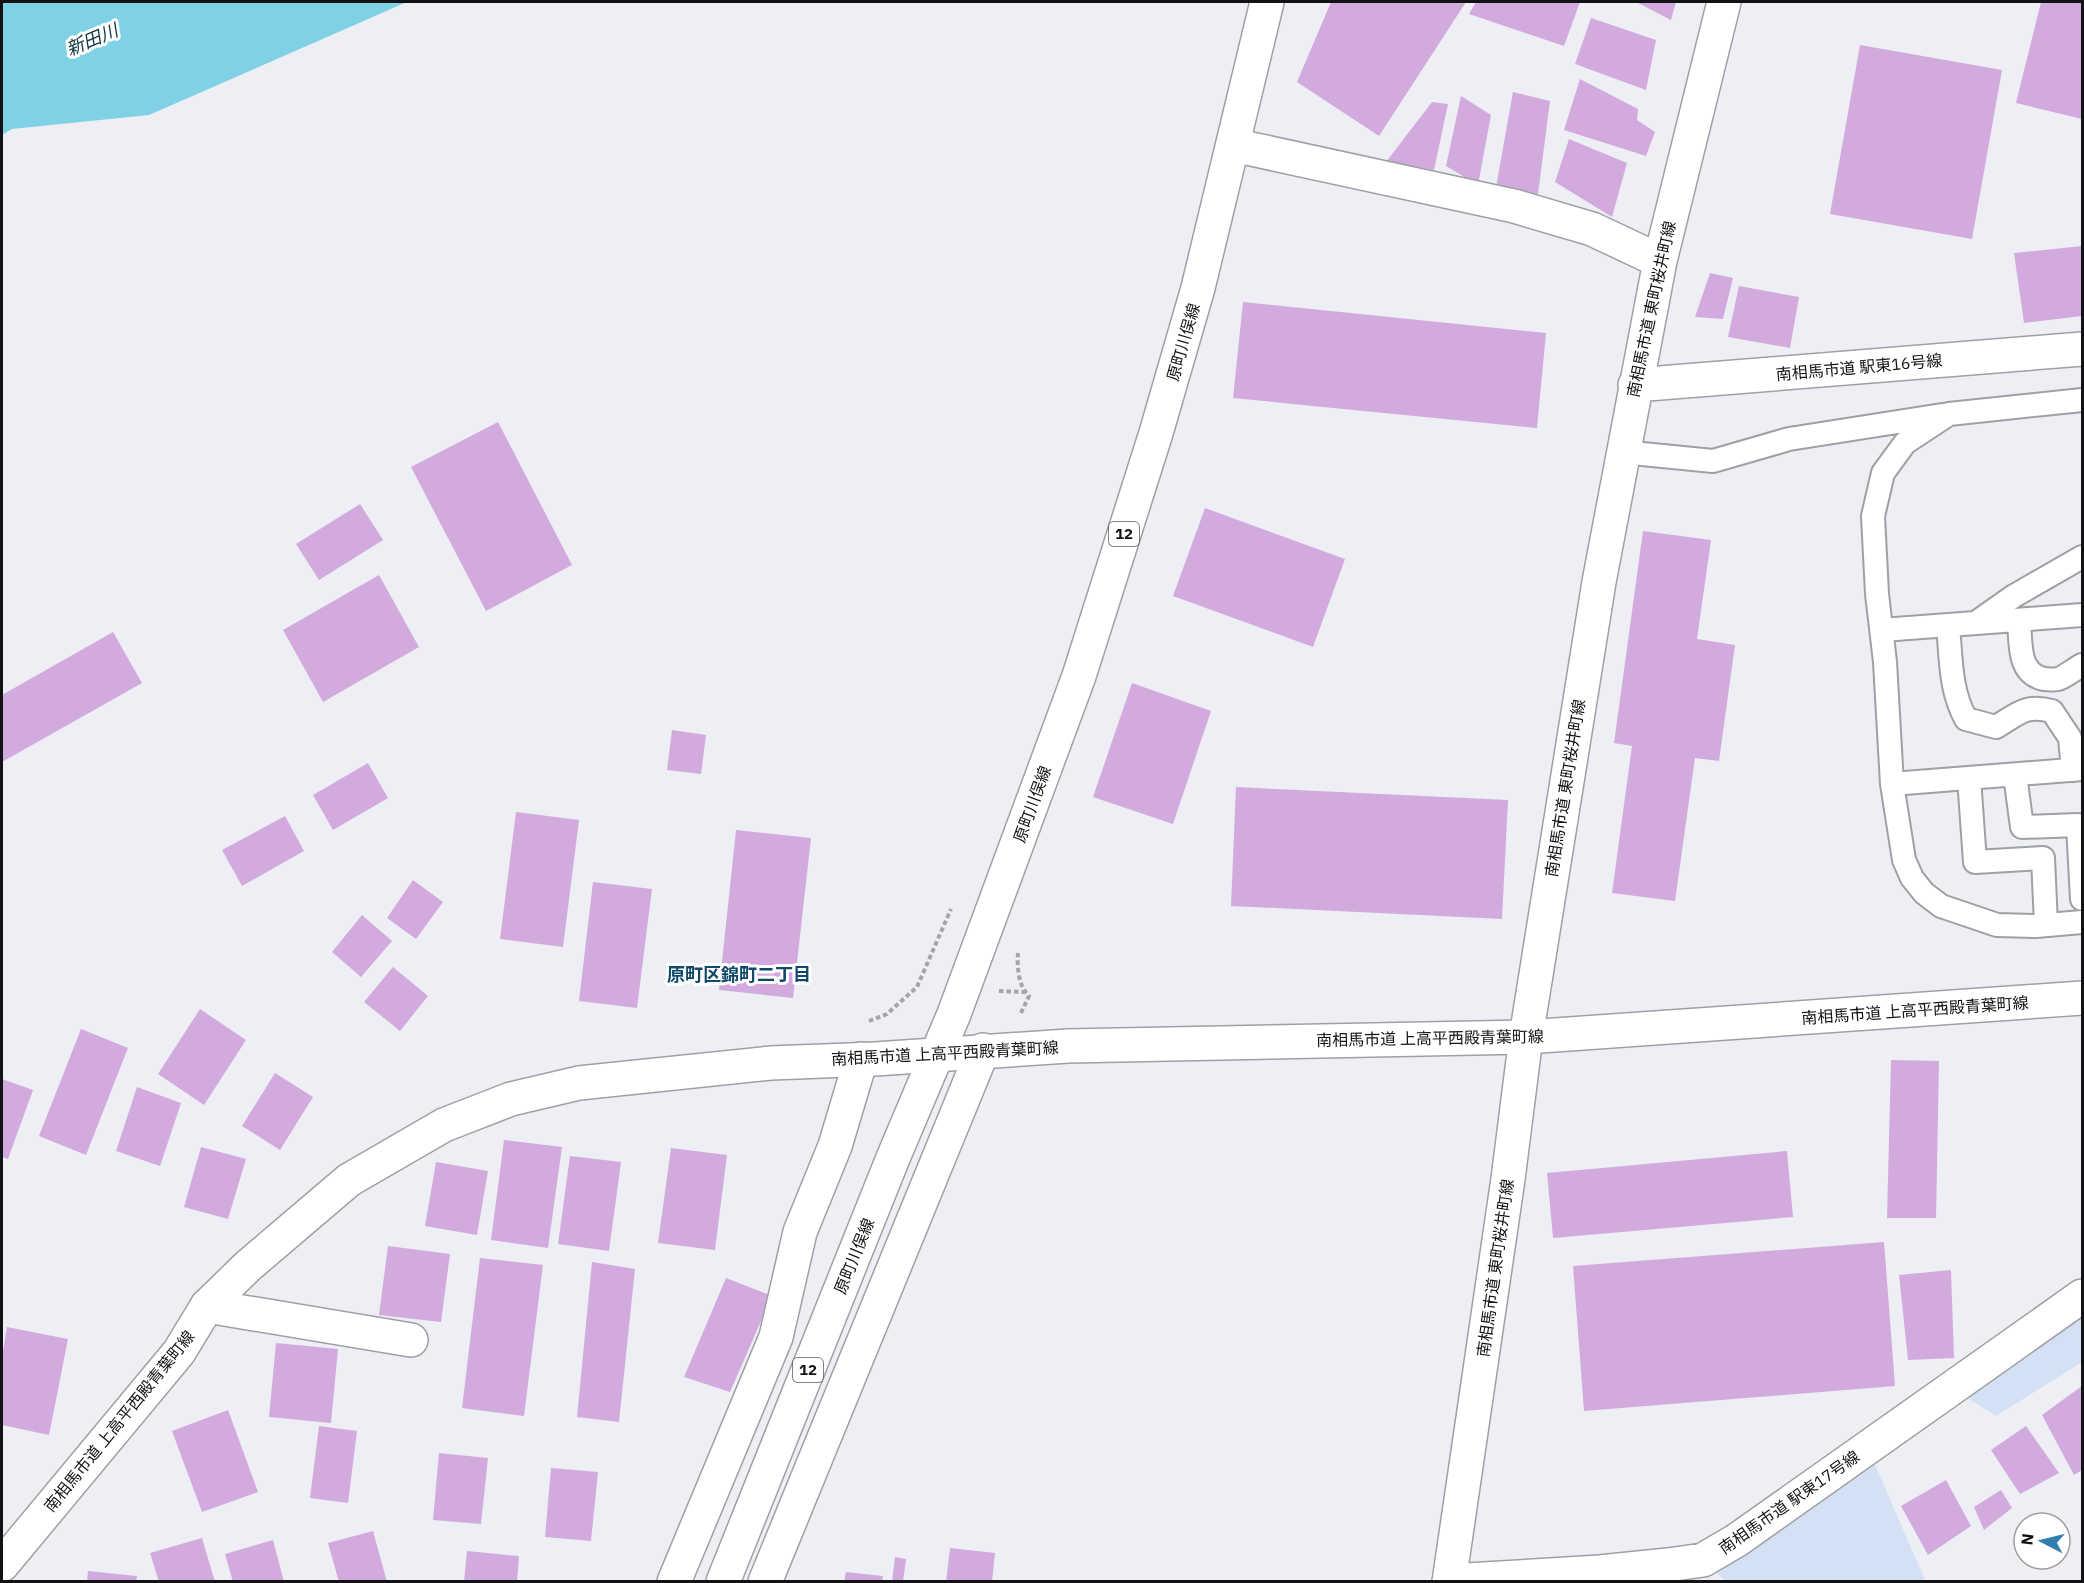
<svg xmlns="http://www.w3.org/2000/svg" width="2084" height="1583" viewBox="0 0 2084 1583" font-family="'IBM Plex Sans','Noto Sans JP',sans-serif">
<rect width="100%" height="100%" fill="#edeff4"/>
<path fill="#d4e1f5" d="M2082,1311v51l-86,54 -36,-23z
M1873,1460l52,120 -200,1 -14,-14z"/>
<path fill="#80d0e6" d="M2,2h405l-258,113 -137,14 -10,6z"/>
<path fill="#d3aadd" d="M1331,2h135l-87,134 -82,-54z
M1476,2h104l-16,44 -95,-32z
M1636,2h40l-5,18z
M2041,2h41v117l-66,-16z
M1591,18l65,22 -10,50 -71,-26z
M1860,45l142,25 -30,169 -142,-25z
M1580,79l58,30 -1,11 18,12 -9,24 -82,-26z
M1513,92l37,9 -12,93 -42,-7z
M1461,96l30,19 -13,70 -32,-19z
M1432,102l16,2 -14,66 -48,-8z
M1569,139l58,24 -15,54 -57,-35z
M2082,246v70l-58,7 -10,-70z
M1710,273l23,5 -10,41 -28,-2z
M1739,286l60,11 -9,51 -62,-11z
M1243,302l303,31 -9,95 -304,-30z
M498,422l74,143 -86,46 -75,-144z
M360,504l23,36 -64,40 -23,-36z
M1205,508l140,51 -32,88 -140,-51z
M1643,531l68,9 -14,99 38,6 -16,116 -24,-3 -20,143 -63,-8 20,-147 -18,-3z
M379,575l40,72 -96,55 -40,-72z
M113,632l29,51 -140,79v-67z
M1132,683l79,28 -38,113 -80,-27z
M672,730l34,5 -5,39 -34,-4z
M368,763l20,35 -55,32 -20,-35z
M1236,787l272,13 -6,119 -271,-13z
M516,812l63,8 -16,127 -63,-8z
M285,816l19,35 -62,35 -20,-36z
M736,830l75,8 -18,160 -74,-8z
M413,880l30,22 -27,37 -29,-21z
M593,882l59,7 -15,119 -58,-7z
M362,915l30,26 -31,36 -29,-25z
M393,967l35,29 -28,35 -36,-29z
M200,1009l46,31 -42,65 -46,-31z
M81,1029l47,19 -42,107 -47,-19z
M1891,1060l48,1 -3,157h-49z
M275,1073l38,24 -33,53 -38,-24z
M2,1079l31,11 -25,69 -6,-2z
M137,1087l44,16 -21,63 -44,-15z
M504,1140l58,7 -14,101 -57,-8z
M201,1147l45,12 -18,60 -44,-12z
M671,1148l56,7 -12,95 -57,-7z
M1787,1151l6,66 -240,21 -6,-65z
M570,1156l51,6 -12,89 -51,-7z
M436,1162l52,9 -11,64 -52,-9z
M1884,1242l11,144 -311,25 -11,-145z
M388,1246l62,8 -9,68 -62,-7z
M480,1258l63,7 -19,151 -62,-8z
M592,1262l43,7 -16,153 -42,-5z
M1951,1270l3,88 -46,2 -9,-85z
M726,1278l46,18 -42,96 -46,-15z
M7,1327l61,12 -19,96 -47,-10v-67z
M276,1343l62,6 -7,74 -62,-6z
M2082,1386v84l-8,5 -32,-60z
M228,1410l30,82 -56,20 -30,-81z
M319,1426l38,5 -9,72 -38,-5z
M2026,1426l33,47 -39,21 -29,-44z
M439,1453l49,5 -7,66 -48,-4z
M551,1468l47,4 -7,69 -46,-4z
M1946,1480l25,46 -43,29 -27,-49z
M2001,1490l11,18 -28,22 -10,-23z
M373,1531l14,51h-48l-11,-39z
M202,1538l13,44h-56l-9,-29z
M273,1540l11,42h-51l-8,-28z
M950,1548l45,5 -3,29h-46z
M467,1551l52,5 -2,26h-53z
M895,1557l11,2 -3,23h-11z
M88,1571l49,5 -1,6h-49z
M846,1572l37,4 -1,6h-38z"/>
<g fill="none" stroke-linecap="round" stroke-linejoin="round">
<defs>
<path id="service" d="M2082,400l-133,14 -44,29 -22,30 -10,43 4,78 8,68 7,122 12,76 8,18 12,15 17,13 56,19 39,1 46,-4
M1622,452l91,9 76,-22 153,-24
M2019,620c2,23 -2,53 25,59 4,0 10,1 14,0 5,-1 18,-11 24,-14
M1977,622l37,-26 68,-39
M1948,625c3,33 2,66 18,94l30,8c22,-13 29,-23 56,-16l18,27 3,32
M1882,630l200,-15
M2015,775l7,52 56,-2 4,74
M1969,778l6,84 68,-4 3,67
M1892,784l190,-15"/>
<path id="minor" d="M1233,145l281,61 78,23 68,32
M1635,385l447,-36
M207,1306l204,34
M1449,1581l151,-9 68,-7 35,-5 34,-20 345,-244
M674,1582l102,-245 24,-105 35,-86 26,-87
M765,1582l218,-532
M1449,1582l59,-403 18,-142 73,-455 61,-321 64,-259"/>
<path id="tertiary" d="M2,1565l177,-213 28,-46 41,-40 101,-86 95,-55 67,-26 68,-16 192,-20 104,-4 193,-13 458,-9 556,-39"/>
<path id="primary" d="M723,1582l170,-424 61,-144 125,-338 77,-243 42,-145 69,-286"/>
</defs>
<use href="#service" stroke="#9ea0a4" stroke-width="26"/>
<use href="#minor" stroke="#9ea0a4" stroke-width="36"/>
<use href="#tertiary" stroke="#9ea0a4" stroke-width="36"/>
<use href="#primary" stroke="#9ea0a4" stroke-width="36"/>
<path stroke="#a3a5a9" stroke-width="4" stroke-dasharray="4.5 3" stroke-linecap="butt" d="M1018,953c-1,13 0,33 11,43l-8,17
M999,991l25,1
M869,1021l18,-7 30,-27 34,-78"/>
<use href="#service" stroke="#fff" stroke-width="22"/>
<use href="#minor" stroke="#fff" stroke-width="33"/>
<use href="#tertiary" stroke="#fff" stroke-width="33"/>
<use href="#primary" stroke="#fff" stroke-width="33"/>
</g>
<g text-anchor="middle" stroke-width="6" stroke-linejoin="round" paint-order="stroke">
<g fill="#fff" stroke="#58595a" stroke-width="1.5">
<rect x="1109" y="522" width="30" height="24" rx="4.5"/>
<rect x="793" y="1358" width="30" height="24" rx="4.5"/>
</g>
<g font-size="15" font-weight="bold" fill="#111214">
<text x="1124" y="539">12</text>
<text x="808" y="1375">12</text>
</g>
<g font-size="16" fill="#111214" stroke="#fff">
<text transform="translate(1651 309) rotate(-78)" y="6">南相馬市道 東町桜井町線</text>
<text transform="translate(1183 342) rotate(-74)" y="6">原町川俣線</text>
<text transform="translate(1859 367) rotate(-5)" y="6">南相馬市道 駅東16号線</text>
<text transform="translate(1565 788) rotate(-81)" y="6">南相馬市道 東町桜井町線</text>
<text transform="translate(1032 804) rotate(-70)" y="6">原町川俣線</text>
<text transform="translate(1915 1010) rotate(-4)" y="6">南相馬市道 上高平西殿青葉町線</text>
<text transform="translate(1430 1038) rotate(-1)" y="6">南相馬市道 上高平西殿青葉町線</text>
<text transform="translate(945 1053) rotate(-3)" y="6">南相馬市道 上高平西殿青葉町線</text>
<text transform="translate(854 1256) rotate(-68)" y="6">原町川俣線</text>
<text transform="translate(1495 1268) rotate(-82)" y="6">南相馬市道 東町桜井町線</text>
<text transform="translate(119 1421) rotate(-51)" y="6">南相馬市道 上高平西殿青葉町線</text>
<text transform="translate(1789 1502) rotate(-35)" y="6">南相馬市道 駅東17号線</text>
</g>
<g font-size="18" font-style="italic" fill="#0e353f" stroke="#fff">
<text transform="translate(92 40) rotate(-23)" y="6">新田川</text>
</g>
<g font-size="18" font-weight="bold" fill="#0f4869" stroke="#fff">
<text x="739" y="981">原町区錦町二丁目</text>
</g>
</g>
<rect width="2084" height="1583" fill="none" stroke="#111214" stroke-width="6"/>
<g transform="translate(2042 1541) rotate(277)"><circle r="28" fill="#ffffff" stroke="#a0a0a1" stroke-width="1.5"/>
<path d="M0-4.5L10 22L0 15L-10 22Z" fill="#307eb0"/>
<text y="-9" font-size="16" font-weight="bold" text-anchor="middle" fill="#111214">N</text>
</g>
</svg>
